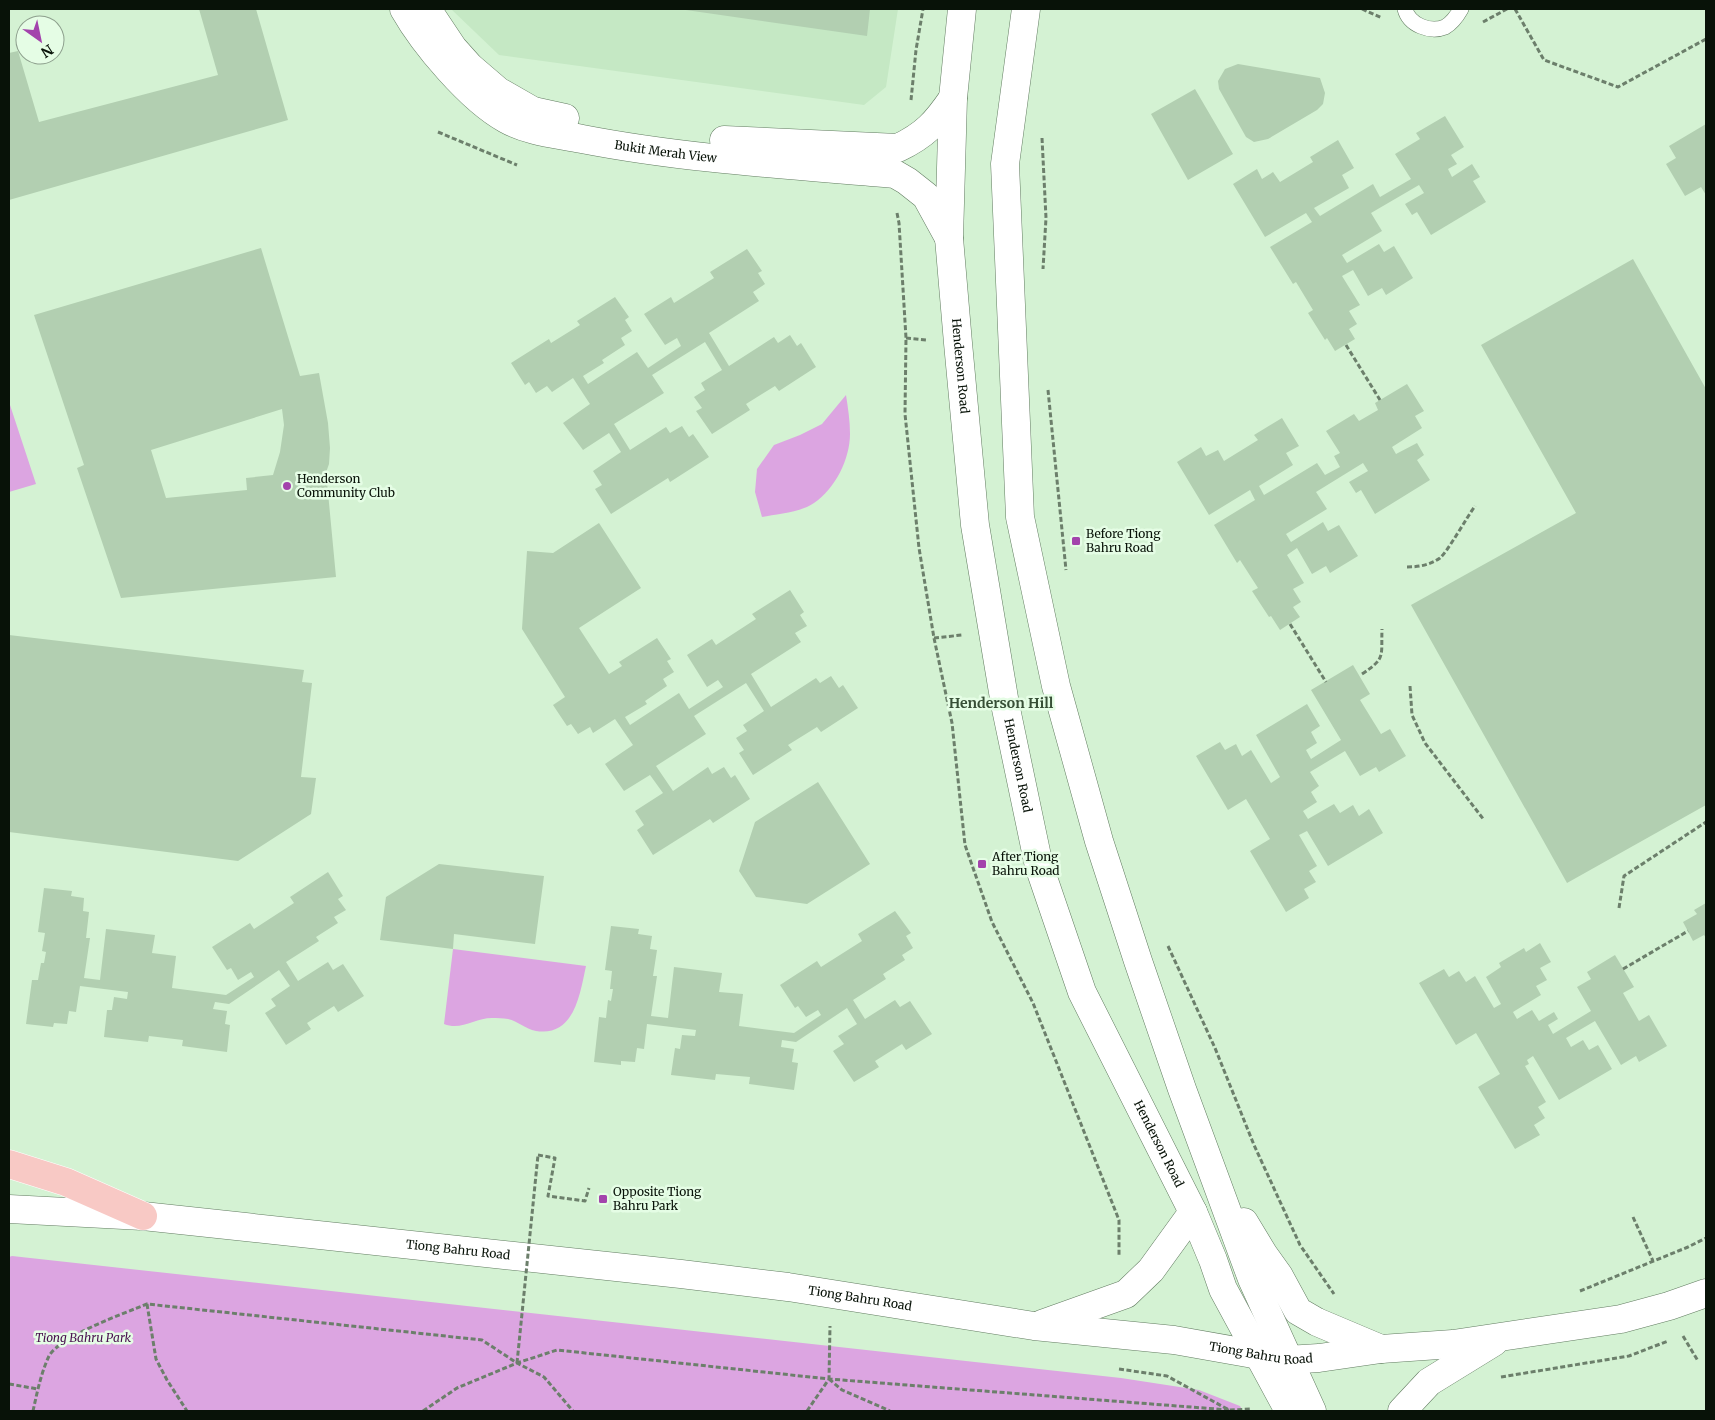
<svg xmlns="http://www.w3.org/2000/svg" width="1715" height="1420" viewBox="0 0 1715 1420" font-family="Merriweather,serif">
<rect width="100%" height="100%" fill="#d4f2d3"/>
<path fill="#c5e8c4" d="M451,9h447l-12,78 -22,18 -365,-50z"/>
<path fill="#dca5e1" d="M846,395c2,13 4,26 4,39 0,25 -15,55 -36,69 -12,9 -37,11 -52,14l-7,-25 2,-23 17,-24 26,-10 22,-11z
M9,402l27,82 -27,8z
M453,949l133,17c-6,27 -11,71 -50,65 -11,-2 -18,-10 -28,-12 -5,-1 -11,-1 -16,-1 -17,0 -31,13 -48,6z
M12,1256l1109,122 78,12 41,16 3,5h-1234v-154z"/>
<path fill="#b2cfb1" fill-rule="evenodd" d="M199,9h57l32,111 -279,80v-147l9,-2 21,71 179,-47z
M679,9h191l-3,27z
M1238,64l82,14 5,15 -2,11 -6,6 -49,29 -14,3 -8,-5 -27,-48 -1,-8 7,-12z
M1195,89l38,65 -45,26 -37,-66z
M1445,116l19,31 -13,8 6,9 -9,5 4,8 20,-13 8,13 -7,4 13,21 -55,33 -14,-23 -5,3 -7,-11 19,-11 -5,-8 -48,28 11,18 -40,24 5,8 32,-19 5,8 10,-6 19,32 -27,17 -4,-7 -14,8 -15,-26 -11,6 18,29 -11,6 8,13 -8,5 6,10 -20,12 -8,-13 -2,2 -17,-27 5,-3 -17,-28 -3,2 -23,-37 42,-25 -6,-9 -41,24 -32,-53 24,-15 5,10 11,-7 7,10 33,-20 -3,-5 28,-17 16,28 -12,7 7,13 -35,20 6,8 53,-32 7,13 31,-18 -16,-25 25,-15 -4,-6z
M1706,124v71l-5,-8 -16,9 -19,-32 10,-6 -7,-12z
M261,248l39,128 19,-3 9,50 2,25 -1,16 -6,17 4,1 9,95 -215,21 -44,-130 7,-3 -50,-150zM282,409l2,16 -4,27 -7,23 -27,3 1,12 -81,8 -15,-48z
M747,249l15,22 -4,2 7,11 -12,8 6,9 -50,32 20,33 45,-29 4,6 12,-8 7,11 4,-3 15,24 -37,24 -4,-5 -29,18 4,6 -38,24 -16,-23 6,-3 -8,-11 11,-7 -4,-7 21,-13 -17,-28 -53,33 12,18 -50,31 16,26 36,-23 4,6 12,-7 7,11 4,-3 16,23 -39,25 -2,-4 -57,36 -16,-25 7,-4 -9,-14 28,-19 -12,-19 -26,17 -20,-27 27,-19 -4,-6 -13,-20 -21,14 -5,-6 -11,7 -7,-11 -4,3 -14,-22 38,-24 2,4 29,-18 -3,-4 38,-24 14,20 -4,3 7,11 -11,7 4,7 -23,15 2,3 -21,13 5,8 49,-32 11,16 33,-22 -4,-8 -12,7 -21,-31 27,-17 3,6 40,-25 -4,-6z
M1633,259l73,130v416l-139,78 -156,-278 165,-92 -95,-168z
M1407,384l17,27 -9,5 7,12 -30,19 4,7 21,-11 7,12 -7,5 13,20 -55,34 -14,-24 -5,3 -7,-11 19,-11 -5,-8 -47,29 11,17 -41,25 5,8 32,-20 5,9 11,-6 19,31 -28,17 -4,-7 -14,8 -15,-26 -10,7 17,28 -11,6 8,13 -8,5 7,10 -20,13 -9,-14 -2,1 -17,-26 6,-3 -18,-28 -3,3 -23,-38 41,-25 -5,-10 -41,25 -32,-53 24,-15 5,9 12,-6 6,11 34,-21 -4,-5 28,-17 17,28 -13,7 7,12 -34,21 5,9 53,-32 8,12 15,-8 -6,-11 6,-3 -14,-22 28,-17 5,7 19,-11 -3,-7z
M599,523l42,65 -62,40 30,46 13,-8 -3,-4 38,-24 14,21 -4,2 7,11 -11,7 4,7 -22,15 2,3 -22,13 5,8 49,-32 10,16 34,-22 -5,-7 -11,7 -20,-32 25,-16 4,6 40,-26 -4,-5 38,-24 14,22 -4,3 7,11 -12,7 6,9 -50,32 20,33 45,-29 4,5 11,-7 8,12 4,-3 15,23 -37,24 -4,-5 -29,18 4,5 -39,25 -14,-22 5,-3 -8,-12 11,-7 -4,-6 21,-14 -18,-28 -52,33 12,18 -50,32 17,25 35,-24 4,7 12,-7 7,11 4,-3 15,24 -37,24 -3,-4 -57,36 -16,-25 7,-5 -9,-14 28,-18 -13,-18 -26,16 -19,-27 28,-19 -18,-26 -22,14 -3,-6 -12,7 -7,-10 -4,2 -14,-21 12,-8 -43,-68 5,-78 26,2z
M9,635l295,35 -2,12 10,1 -11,94 15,1 -5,36 -73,47 -229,-29z
M1353,665l17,29 -10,6 21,34 9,-5 16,27 -27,16 -3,-5 -16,9 -15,-25 -35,21 9,14 -8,6 6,10 -14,9 5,8 26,-15 6,9 13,-8 6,11 10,-7 14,24 -55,33 -21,-35 -8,4 18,31 -8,5 7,11 -12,7 5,9 -23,14 -36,-61 20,-12 -24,-40 -18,11 -32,-54 24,-14 5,8 11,-6 6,12 9,-6 20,33 9,-6 -24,-42 51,-31 13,22 -9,6 6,11 -11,7 5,9 30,-19 -30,-50z
M818,782l52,82 -63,40 -51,-7 -17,-26 16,-49z
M439,864l105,12 -9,68 -81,-10 -1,15 -73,-9 6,-43z
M328,872l15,24 -5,3 8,11 -12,7 4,6 -22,14 3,4 -33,21 12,19 30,-19 5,8 10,-6 21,32 -26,16 -4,-6 -27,17 4,6 -25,16 -21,-32 11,-7 -5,-7 19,-13 -11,-16 -50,34 -14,-2 -2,7 14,2 -2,13 5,1 -3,27 -45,-6 1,-6 -34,-4 -1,6 -44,-5 3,-27h5l2,-13 13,2 1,-7 -48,-6 -4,26 -7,-1 -2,13 -13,-1 -1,4 -27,-3 6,-44h6l3,-17h3l2,-11 -4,-1 3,-18 -7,-1 6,-44 28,3 -1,5 13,2 -1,13 6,1 -3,26h4l-6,40 16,2 6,-51 49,6 -3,18 24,3 -4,32 54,7 28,-18 -3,-5 -13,8 -7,-12 -4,2 -15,-23 38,-24 4,6 40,-26 -4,-6z
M1706,903v35l-2,-3 -11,6 -10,-19 14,-8 -3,-4z
M895,911l16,22 -5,3 7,12 -11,7 3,5 -22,14 3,5 -33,21 12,19 30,-19 5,7 10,-6 22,33 -26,16 -4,-6 -27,17 4,6 -25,15 -21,-31 11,-7 -6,-8 19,-12 -10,-16 -51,34 -14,-2 -1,7 13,2 -2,13 6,1 -4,27 -45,-6 1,-7 -34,-3 -1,6 -44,-5 4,-27 5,1 2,-14 13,1 1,-6 -49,-6 -3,25 -7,-1 -2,14 -14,-1v4l-27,-3 5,-45 7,1 2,-18 3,1 2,-12h-3l2,-18 -7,-1 6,-44 28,3 -1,5 14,2 -2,13 7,1 -4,26h4l-6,40 17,2 6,-51 48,6 -3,19 24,2 -4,32 55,7 27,-18 -3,-5 -12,7 -8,-11 -3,2 -15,-23 37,-24 4,6 41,-26 -4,-7z
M1540,943l11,19 -11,6 7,12 -11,6 5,9 -28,17 4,7 15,-9 7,11 15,-9 4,7 -10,6 5,9 38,-23 -14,-24 14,-8 -4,-7 28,-17 19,32 -11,6 16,28 10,-6 18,31 -28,16 -3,-6 -15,9 -26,-44 -29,17 5,9 12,-7 6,10 9,-5 14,24 -53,31 -26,-44 -6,4 2,4 -4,2 21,36 -8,5 7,11 -11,7 6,10 -25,14 -37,-62 22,-13 -24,-41 -20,12 -37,-62 25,-14 5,8 10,-6 7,11 9,-6 19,32 7,-4 -15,-27 15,-10 -2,-4 25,-15 2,4z"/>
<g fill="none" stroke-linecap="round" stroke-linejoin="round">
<defs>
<path id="lane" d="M1405,9c4,16 25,24 40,18 7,-4 12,-11 16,-18"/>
<g id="street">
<path id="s1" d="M404,9c20,35 66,90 102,110 23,13 51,15 76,20 103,20 209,26 313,35l12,7 19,15 23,42"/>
<path d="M427,9l26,39 17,19 28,24 35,20 32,7"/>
<path d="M724,140l174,8c27,-13 38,-25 55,-50"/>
</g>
<g id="secondary">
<path id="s2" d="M962,9l-9,89 -4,140 9,105 17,182 30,179 34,162 43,126 111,220 20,48 10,29 66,122"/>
<path d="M1026,9l-21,155 15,353 36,169 43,155 39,120 44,128 70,190 60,132"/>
<path id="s3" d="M9,1209l134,7 538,58 107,13 246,39 140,14 113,20 32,-2 62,-9 72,-5 168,-25 48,-13 37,-13"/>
<path d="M1244,1222l20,33 15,21 19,35 19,11 64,27"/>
<path d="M1042,1324l84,-30 25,-24 42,-58"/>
<path d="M1402,1411l27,-29 65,-40"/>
</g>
<path id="primary" d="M9,1164l57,18 77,34"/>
</defs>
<use href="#lane" stroke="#627c61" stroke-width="16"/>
<use href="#street" stroke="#627c61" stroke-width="29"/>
<use href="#secondary" stroke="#627c61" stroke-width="29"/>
<use href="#primary" stroke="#fff" stroke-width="29"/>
<path stroke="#6c7f6b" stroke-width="3" stroke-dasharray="5 2.5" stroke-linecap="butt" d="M1362,9l20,9
M1515,9l29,51 74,27 88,-48
M1483,22l24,-13
M911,100l5,-50 7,-41
M438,132l79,33
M1042,138l4,80 -3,51
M897,213l2,10 7,115 -1,76 14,134 15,90 18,85 13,122 27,77 41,81 86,217v36
M906,338l21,2
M1346,345l34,55
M1048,390l18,180
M1407,567c12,0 23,-2 33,-9 8,-7 27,-41 35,-52
M1290,624l36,58
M934,638l28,-3
M1362,674c24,-16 19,-17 20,-45
M1410,686l2,29 13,28 59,77
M1619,908l5,-32 82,-54
M1168,946l47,102 39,97 46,100 34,49
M1623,969l65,-38
M538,1155l17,3 -7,38 37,5 4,-13
M1633,1217l20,44
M1580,1291l108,-44 18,-9
M147,1304l9,55 11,21 20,31
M1683,1336l15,25
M1119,1369l48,7 62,34 22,-1
M1501,1377l128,-21 39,-15
M829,1379l13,11 48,21
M9,1384l29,5
M33,1411c4,-18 8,-38 16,-55 11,-20 76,-43 98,-52l335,36 35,23 40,-13 272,29 400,31v1
M423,1411l34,-23 60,-25 27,14 29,34
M807,1411l22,-32 1,-53"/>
<use href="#lane" stroke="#fff" stroke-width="15"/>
<use href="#street" stroke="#fff" stroke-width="28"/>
<use href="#secondary" stroke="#fff" stroke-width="28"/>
<use href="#primary" stroke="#f8c9c5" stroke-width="28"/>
<path stroke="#6c7f6b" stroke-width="3" stroke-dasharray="5 2.5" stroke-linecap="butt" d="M517,1363l21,-208"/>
</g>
<g fill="#a343ac" stroke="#e5fde5" stroke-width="2">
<circle cx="287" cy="486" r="5"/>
<rect x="1071" y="536" width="10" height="10" rx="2.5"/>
<rect x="977" y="859" width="10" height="10" rx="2.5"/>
<rect x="598" y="1194" width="10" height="10" rx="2.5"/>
</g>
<g text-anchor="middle" stroke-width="5" stroke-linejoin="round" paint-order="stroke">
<g font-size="12" fill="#081208" stroke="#e5fde5">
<text dy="4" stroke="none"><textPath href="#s1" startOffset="315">Bukit Merah View</textPath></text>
<text dy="4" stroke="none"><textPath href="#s2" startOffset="358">Henderson Road</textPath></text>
<text dy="4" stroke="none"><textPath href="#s2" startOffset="762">Henderson Road</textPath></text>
<text dy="4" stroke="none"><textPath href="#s2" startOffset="1168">Henderson Road</textPath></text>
<text dy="4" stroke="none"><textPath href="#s3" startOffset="451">Tiong Bahru Road</textPath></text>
<text dy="4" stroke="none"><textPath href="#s3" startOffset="856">Tiong Bahru Road</textPath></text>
<text dy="4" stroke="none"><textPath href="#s3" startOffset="1261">Tiong Bahru Road</textPath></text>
</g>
<g font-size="12" fill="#081208" stroke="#e5fde5" text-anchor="start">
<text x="297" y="483">Henderson<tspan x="297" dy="14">Community Club</tspan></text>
<text x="1086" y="538">Before Tiong<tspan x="1086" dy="14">Bahru Road</tspan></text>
<text x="992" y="861">After Tiong<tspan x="992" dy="14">Bahru Road</tspan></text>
<text x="613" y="1196">Opposite Tiong<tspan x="613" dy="14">Bahru Park</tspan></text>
</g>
<g font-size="12" font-style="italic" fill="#480f4e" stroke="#e5fde5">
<text x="83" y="1342">Tiong Bahru Park</text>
</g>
<g font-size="14" font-weight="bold" fill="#374f36" stroke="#e5fde5">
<text x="1001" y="708">Henderson Hill</text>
</g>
</g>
<rect width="1715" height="1420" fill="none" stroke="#081208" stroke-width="20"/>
<g transform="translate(40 40) rotate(147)"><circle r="24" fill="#e5fde5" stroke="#8d9f8d"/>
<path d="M0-4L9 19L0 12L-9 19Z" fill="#a343ac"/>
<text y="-8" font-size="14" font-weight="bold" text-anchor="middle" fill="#081208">N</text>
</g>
</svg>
